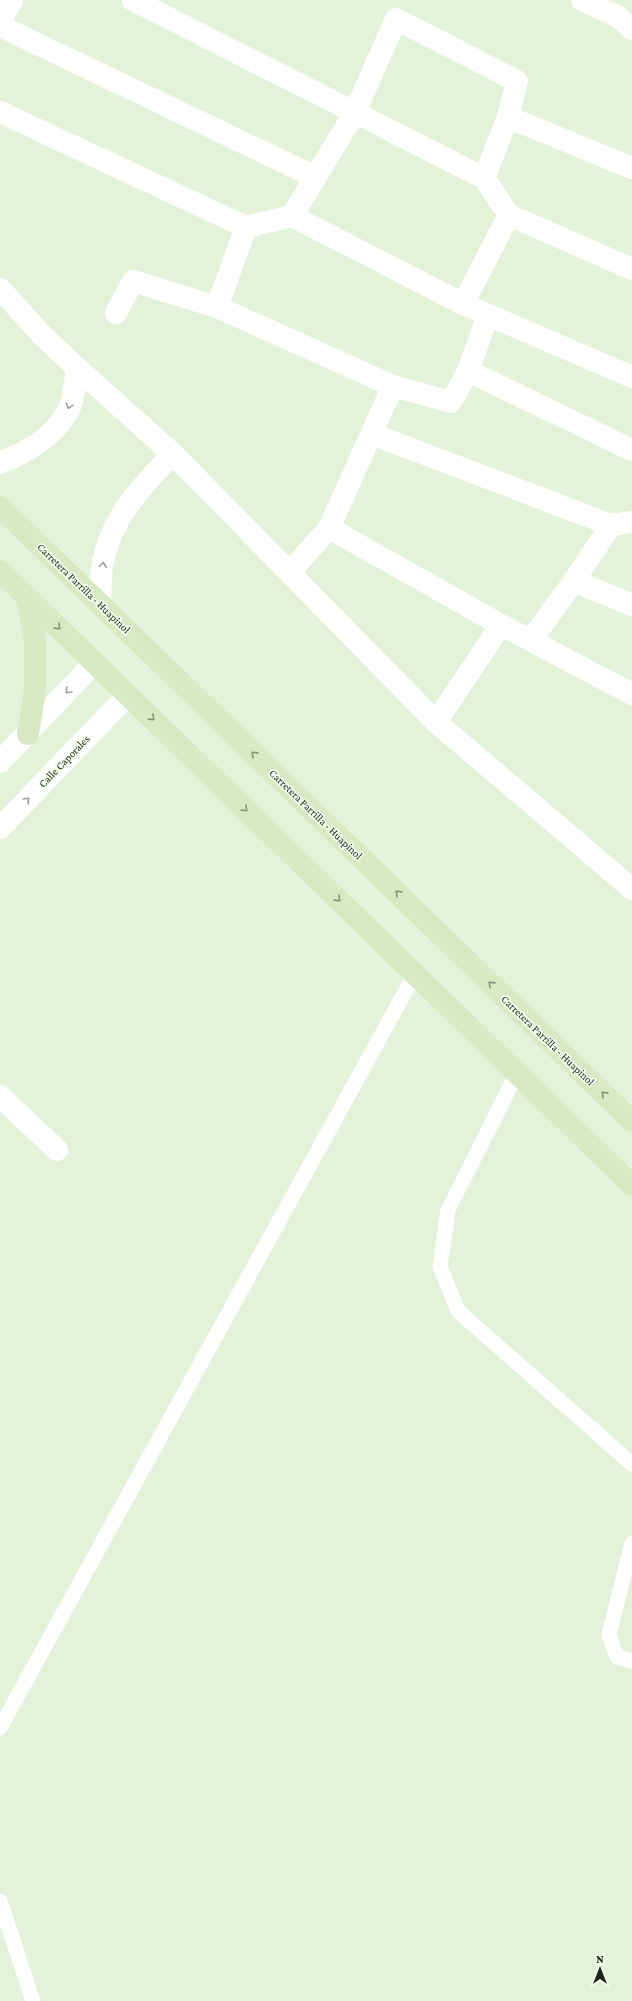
<svg xmlns="http://www.w3.org/2000/svg" width="632" height="2001" viewBox="0 0 632 2001" font-family="'Crimson Pro',serif">
<rect width="100%" height="100%" fill="#e4f2da"/>
<g fill="none" stroke-linecap="round" stroke-linejoin="round">
<path stroke="#fff" stroke-width="15" d="M517,1073l-69,137 -8,57 18,44 174,153
M632,1543l-23,92 8,22 15,4
M0,1728l415,-754
M0,1901l33,100"/>
<path stroke="#fff" stroke-width="22" d="M133,0l351,178 25,37 123,54
M582,0l35,16 15,13
M0,21l12,-21
M0,26l315,151
M0,112l246,115 46,-11 171,88 169,73
M508,117l124,51
M292,216l63,-104 41,-93 121,62 -9,36 -24,61
M0,289l42,46 35,33 96,86 263,268 196,167
M463,304l46,-89
M217,307l29,-80
M116,313l17,-32 84,26 176,79 58,16 17,-31 20,-56
M468,371l164,79
M372,434l239,91 21,-3
M0,463c27,-11 53,-25 68,-52 6,-9 7,-32 9,-43
M329,528l172,97 131,69
M290,572l39,-44 64,-142
M574,581l58,24
M100,604c1,-14 0,-29 3,-43 10,-46 39,-75 70,-107
M531,640l43,-59 37,-56
M436,722l65,-97
M0,762l94,-99
M0,828l128,-133
M0,1096l57,54"/>
<path stroke="#d7eac4" stroke-width="22" d="M0,507l632,614
M0,571l632,614
M27,598l8,40v52l-7,44"/>
</g>
<defs><path id="oneway-chevron" d="M-2-3.5L2.5 0L-2 3.5" fill="none" stroke-width="1.6" stroke-linecap="round" stroke-linejoin="round"/></defs>
<g stroke="#9a9c99">
<use href="#oneway-chevron" transform="translate(69 406) rotate(107)"/>
<use href="#oneway-chevron" transform="translate(103 565) rotate(-83)"/>
<use href="#oneway-chevron" transform="translate(68 691) rotate(133)"/>
<use href="#oneway-chevron" transform="translate(27 800) rotate(-46)"/>
</g>
<g stroke="#849178">
<use href="#oneway-chevron" transform="translate(58 627) rotate(44)"/>
<use href="#oneway-chevron" transform="translate(152 718) rotate(44)"/>
<use href="#oneway-chevron" transform="translate(254 754) rotate(-136)"/>
<use href="#oneway-chevron" transform="translate(245 809) rotate(44)"/>
<use href="#oneway-chevron" transform="translate(398 893) rotate(-136)"/>
<use href="#oneway-chevron" transform="translate(338 899) rotate(44)"/>
<use href="#oneway-chevron" transform="translate(491 984) rotate(-136)"/>
<use href="#oneway-chevron" transform="translate(604 1094) rotate(-136)"/>
</g>
<g text-anchor="middle" stroke-width="3.5" stroke-linejoin="round" paint-order="stroke">
<g font-size="11" fill="#1f241c" stroke="#f3ffeb">
<text transform="translate(84 588) rotate(44)" y="4">Carretera Parrilla - Huapinol</text>
<text transform="translate(64 761) rotate(-46)" y="4">Calle Caporales</text>
<text transform="translate(316 814) rotate(44)" y="4">Carretera Parrilla - Huapinol</text>
<text transform="translate(548 1040) rotate(44)" y="4">Carretera Parrilla - Huapinol</text>
</g>
</g>
<g transform="translate(600 1969)" stroke="#f3ffeb" stroke-width="3" paint-order="stroke">
<path d="M0-3L7 15L0 10L-7 15Z" fill="#1f241c"/>
<text y="-6" font-size="11" font-weight="bold" text-anchor="middle" fill="#1f241c">N</text>
</g>
</svg>
